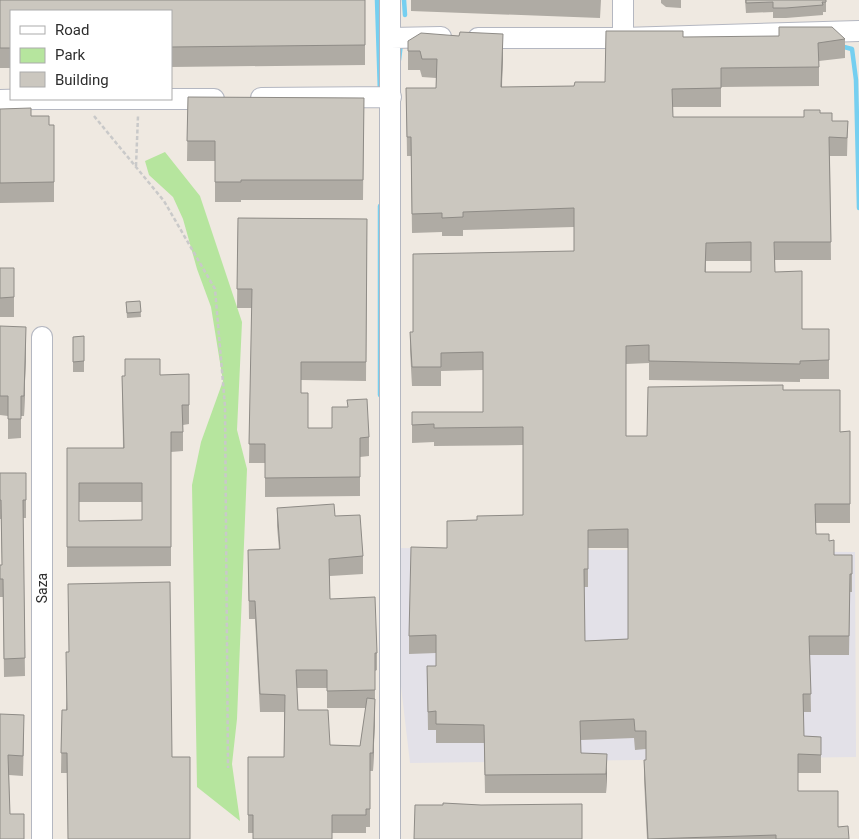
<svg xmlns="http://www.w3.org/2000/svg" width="859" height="839" viewBox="0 0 859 839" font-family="Roboto,sans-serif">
<rect width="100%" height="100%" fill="#efe9e1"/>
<path fill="#e3e1e8" d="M395,548l460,4 1,205 -446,6 -12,-102z"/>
<path fill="#b6e59e" d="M165,152l35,44 42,126 -5,108 10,39 -10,250 -5,45 8,57 -43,-34 -5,-302 9,-43 22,-61 -12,-74 -14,-38 -14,-50 -10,-22 -24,-22 -4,-14z"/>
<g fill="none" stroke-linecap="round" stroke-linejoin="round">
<path stroke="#75cff0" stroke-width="4.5" d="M377,0l3,93
M404,0l1,15
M840,46l12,3 4,31 3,128
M399,60l2,-17
M380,206v189"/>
<defs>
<path id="minor" d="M623,0v38
M391,38l50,-1
M478,38h145l236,-7
M261,98l130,-1
M24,99h190
M0,100l35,-1
M42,337v502
M390,839v-839"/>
</defs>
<use href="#minor" stroke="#b4b7c1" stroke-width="22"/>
<path stroke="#c9c9c9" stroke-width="2.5" stroke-dasharray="4 2.5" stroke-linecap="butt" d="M94,116l70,85 51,88 10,117 3,362
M136,166l2,-50"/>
<use href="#minor" stroke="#fff" stroke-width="20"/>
</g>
<path fill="#afaba4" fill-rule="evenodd" d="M0,0h365v65l-194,2v-56h-160v57h-11z
M411,0h190l-1,18 -189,-7z
M661,0h20v8l-15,-1 -5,-4z
M745,0h81v12h-3v3l-37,3h-13v-6l-27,1z
M683,37l162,2v19l-26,3v25l-98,1v20h-48v10h131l16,-4 12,8h16l-1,35h-17l1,104h-56v12l27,57h27v50h-29v3l-151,-2v-17l-23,1v72h21l136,-46 57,42 10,-1v92h-34v11l13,7 5,14h18v37h-2l-1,63h-39l1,57h-8l1,24 17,1v36h-23v18l40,36 11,12h-202l-3,-60v-19h2v-11l-11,1 -1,-12 -53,2v13l26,20 -1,20h-121l-1,-50h-48v-13h-8l-1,-64h9v-13l-27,1v-18l38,-88 30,-28 46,-5v-70l-89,1v-4l-22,1v-31h71v-42l-42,1v15h-29l-2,-36v-18h3l161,-81v-24l-111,3v6h-21v-4l-30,1 -1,-77h-4l-1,-68h30v-10l-14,-1 -2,-7h-12v-29l95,11 -1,35 72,-1 31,-4zM706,261h45v11h-45zM588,548h40v91l-43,2 -1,-54h4z
M188,97l176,1 -1,102h-122v2h-26v-41h-28z
M0,109l31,7 18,9h5v77l-54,1z
M238,218l129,1 -1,162 -65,-1v13l7,35 61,9v19l-9,1v39l-95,1v-34h-16l3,-155h-15z
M0,268h14v49h-14z
M140,301l1,16 -14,1 -1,-16z
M0,326l26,20 -2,70h-3v22l-13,1v-23l-8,-1z
M84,336v36h-11v-35z
M160,375l29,30v19l-6,1v26l-12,1v114l-104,1v-119h56l-1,-72zM79,502h63v18l-63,1z
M0,473h26v45h-3l2,158 -21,1 -1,-80h-3v-32h2l-1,-46h-1z
M277,508l58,8 28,40v18l-33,2v23l47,54v17l-2,1v37l-2,63h-3v56h-4v6h-118v-76h36v-45h-24l-5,-93h-6l-1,-69 31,-1 -2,-23zM297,688h30v20h39l-6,38 -30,-1 -32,-35z
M170,582l-103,191h-6l1,-63h4l3,-58z
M0,714l24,20 -1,42 -14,-1 1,39 -10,25z"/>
<path fill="#8e8b86" d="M503,34v18l-2,54v-19z
M26,327v19l-2,70v-20z
M375,699v18l-2,54v-18z
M607,754v19l-1,20v-19z"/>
<path fill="#cbc7bf" stroke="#8e8b86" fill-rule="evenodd" d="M0,0h365v45l-194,2v-36h-160v37h-11z
M746,0h80v2h-4l1,3 -37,3h-13v-6l-27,1z
M779,27h53l13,12 -27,4 1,24 -98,1v20l-49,1 1,28h131v-7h16v3h12v8h16l-1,17 -18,-1 2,105h-57l1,30 27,-1v58h27v31l-29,1v3l-151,-3v-16l-23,1v90h21l1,-49 135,-2v5h57v42l10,-1v73h-35l1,30h13v7l5,-1v15h18v19h-2l-1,62h-40l2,58h-8l1,42 17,1v18l-23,-1v37h40v36l10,-1 1,13h-73v-4l-128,4 -4,-79h2v-29h-11l-1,-12 -54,2 1,32 26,1 -1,20 -121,1 -1,-50 -48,-1v-13l-8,1 -1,-46h9v-31l-27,1 2,-89 36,1v-27l30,-1v-4l46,-1v-88l-89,1v-4l-22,1v-13h71v-60l-42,1v14h-29l-2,-35h3v-78l161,-3v-43l-111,4v5l-21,1v-5l-30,1 -1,-77h-4l-1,-49h30l1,-29h-15l-2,-8h-12v-10l13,-8 38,3 1,-4 43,2 -2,53 73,-1 1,-4h30l1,-51h77v6l96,-1zM751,242v30h-46l1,-29zM628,529v110l-43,2 -1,-72h4v-39z
M188,97l176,1 -1,82h-122v2h-26v-41h-28z
M31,108v8h18v9h5v57l-54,1v-74z
M238,218l129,1 -1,143h-65v31h7v35h24v-21h16l-1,-7 20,-1 2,38 -9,1v39l-95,1v-34h-16l3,-155h-15z
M0,268h14v29l-14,1z
M140,301l1,11 -14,1 -1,-11z
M0,326l26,1 -2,69h-3v23h-13v-23h-8z
M84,336v25l-11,1v-25z
M125,359h35v16l29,-1v31h-7l1,27h-12v115h-104v-99h57l-2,-72h3zM79,483h63v37l-63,1z
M0,473h26v27h-3l2,158 -21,1 -1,-80h-3v-14h2l-1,-65h-1z
M334,504l1,12 25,-1 3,41 -34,3 1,40 45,-2 2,56h-2v37l-48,1v-21h-31l2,40h30l2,35 30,1 7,-48 8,1 -2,54h-3v56h-4v6h-34v24h-79v-24h-5v-58h36l1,-62 -25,-1 -5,-93h-6l-1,-51 32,-1 -3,-41z
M170,582l2,175h18v82h-122l-1,-86h-6l1,-43h5l-1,-58h3l-1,-68z
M0,714l24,1 -1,41 -15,-1 2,59h14v25h-24z
M443,803l38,2 101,-1v35h-168l1,-34h28z"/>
<g text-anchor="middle" stroke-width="4" stroke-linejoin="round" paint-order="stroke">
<g font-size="14" fill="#2e2e2e" stroke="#fff">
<text transform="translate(42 588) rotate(-90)" y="5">Saza</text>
</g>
</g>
<rect x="10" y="10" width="162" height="90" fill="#ffffff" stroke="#ababab"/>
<rect x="20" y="26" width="25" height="8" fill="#ffffff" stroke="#ababab"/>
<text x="55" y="35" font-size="15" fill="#2e2e2e">Road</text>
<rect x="20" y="48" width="25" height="15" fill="#b6e59e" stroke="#ababab"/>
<text x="55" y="60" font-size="15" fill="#2e2e2e">Park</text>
<rect x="20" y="72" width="25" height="15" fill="#cbc7bf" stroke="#ababab"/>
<text x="55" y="85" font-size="15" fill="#2e2e2e">Building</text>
</svg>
